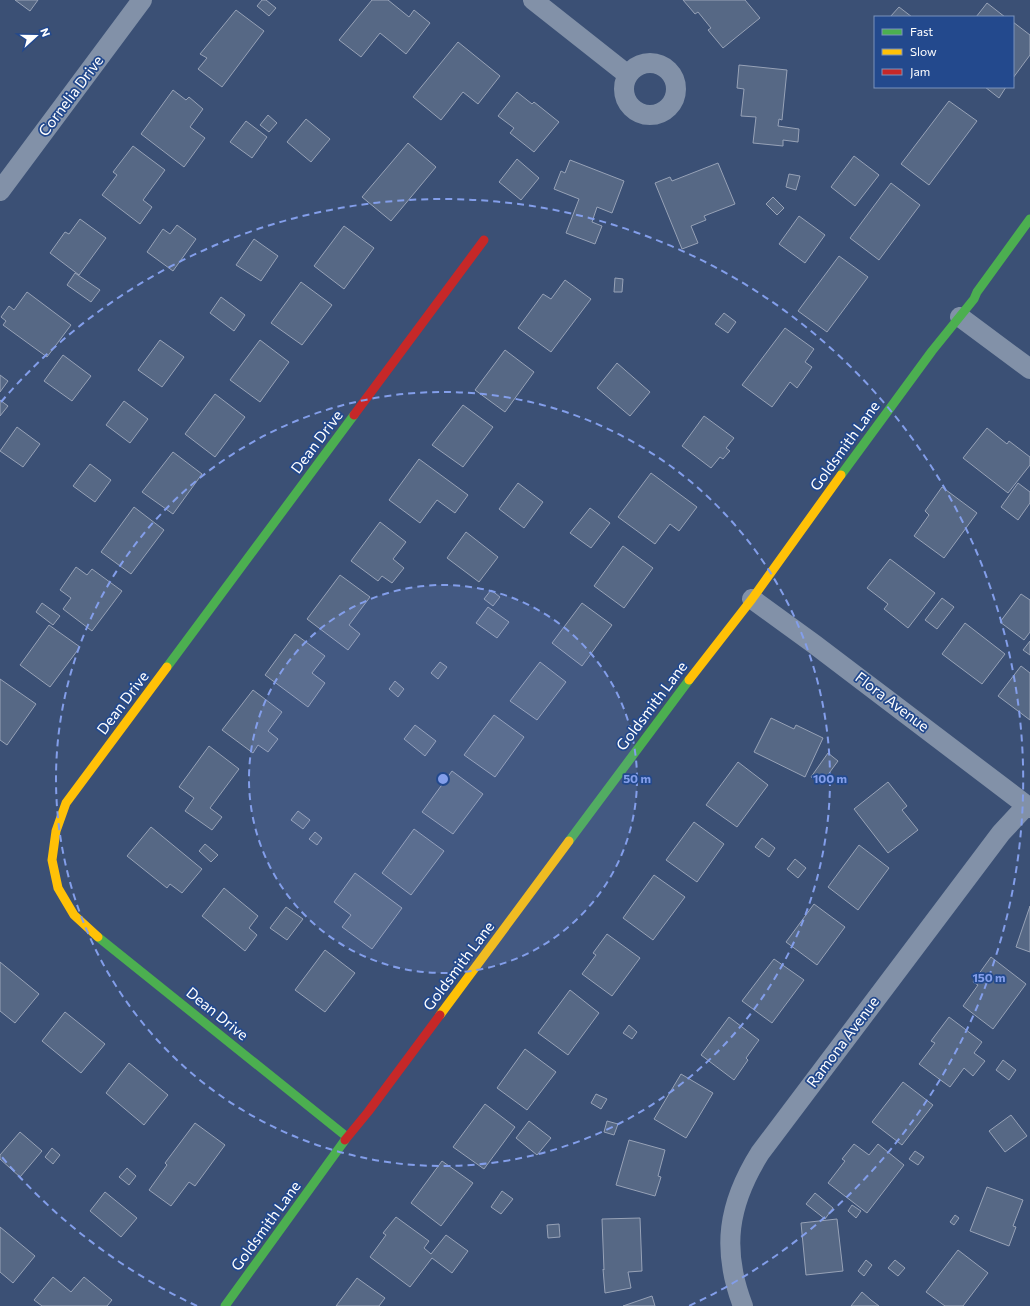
<svg xmlns="http://www.w3.org/2000/svg" width="1030" height="1306" viewBox="0 0 1030 1306" font-family="Commissioner,sans-serif">
<rect width="100%" height="100%" fill="#3b5075"/>
<path fill="#566885" stroke="#97a2b7" d="M15,0h23l-8,11z
M262,0h4l10,8 -7,8 -12,-10z
M372,0h16l21,17 5,-7 16,13 -24,31 -26,-21 -19,24 -22,-17z
M683,0h62l15,18 -37,30 -15,-18 3,-2 -13,-16 -3,2z
M987,3l18,14h-29z
M899,7l13,10h-22z
M236,10l28,21 -42,56 -24,-18 9,-11 -7,-4z
M1013,22l17,13v20l-17,23z
M458,42l42,34 -22,28 -15,-12 -22,28 -28,-23z
M739,65l48,5 -5,50 -3,-1 -1,7 21,3 -1,13 -15,-2v6l-30,-3 3,-26 -15,-1 3,-27 -7,-1z
M985,87h21l-7,11z
M173,90l13,10 3,-3 14,12 -13,18 15,11 -21,29 -43,-33z
M517,92l15,12 2,-2 25,20 -25,30 -24,-19 4,-5 -16,-12z
M949,101l28,20 -48,64 -28,-21z
M268,115l9,8 -8,9 -9,-7z
M306,119l24,20 -19,23 -24,-20z
M246,121l21,16 -15,21 -22,-16z
M408,143l28,24 -45,54 -29,-24z
M133,146l32,24 -22,30 9,7 -12,17 -38,-29 15,-20 -4,-3z
M854,156l25,19 -24,31 -24,-19z
M517,159l22,19 -18,22 -22,-18z
M570,160l54,21 -12,32 -15,-6 -5,15 10,4 -7,18 -29,-11 13,-34 -25,-10 7,-18 4,2z
M718,163l17,41 -31,12 2,4 -15,6 7,17 -16,6 -27,-66 15,-6 2,4z
M789,174l11,2 -4,14 -10,-3z
M891,183l29,22 -41,55 -29,-22z
M773,197l11,11 -7,7 -11,-11z
M799,216l26,19 -20,28 -26,-19z
M80,219l26,19 -27,37 -29,-22 15,-21 4,2z
M177,225l19,14 -23,32 -26,-19 16,-23 7,5z
M344,226l30,22 -30,41 -30,-23z
M254,239l24,17 -17,25 -25,-16z
M839,256l29,21 -41,55 -29,-21z
M75,273l25,17 -9,12 -24,-17z
M615,278l8,1 -1,13h-8z
M565,280l26,19 -40,53 -33,-24 25,-34 8,5z
M301,282l31,23 -30,40 -31,-22z
M27,292l44,33 -24,32 -44,-32 3,-4 -5,-4 8,-11 5,4z
M221,297l24,18 -11,16 -24,-18z
M724,313l12,9 -8,11 -13,-9z
M785,328l29,21 -9,13 7,5 -15,21 -7,-6 -18,25 -30,-22z
M160,340l24,17 -22,30 -24,-17z
M260,340l29,22 -29,40 -30,-22z
M505,350l29,22 -29,40 -30,-22z
M63,355l28,21 -19,25 -28,-20z
M617,363l33,29 -20,24 -33,-28z
M0,375l8,6 -8,11z
M215,394l30,23 -30,40 -30,-23z
M0,400l8,6 -8,10z
M124,401l24,18 -18,24 -24,-18z
M463,405l30,22 -30,40 -31,-22z
M704,416l30,22 -8,10 4,3 -2,2 -5,6 -3,-2 -9,11 -29,-22z
M17,427l23,17 -17,23 -23,-16z
M987,428l20,16 2,-3 21,16v8l-22,28 -45,-35z
M173,452l29,22 -29,40 -31,-22z
M419,459l49,36 -13,18 -18,-13 -17,23 -31,-23z
M90,464l21,16 -16,22 -22,-16z
M651,473l46,34 -18,24 -9,-7 -15,20 -37,-27z
M518,483l25,19 -19,26 -25,-19z
M1018,483l12,9v11l-12,17 -17,-13z
M942,487l35,26 -33,45 -30,-22 15,-21 -4,-4z
M134,507l30,23 -33,44 -30,-22z
M590,508l20,15 -19,25 -21,-15z
M380,522l26,20 -13,17 11,9 -12,15 -10,-7 -4,5 -27,-20z
M466,532l32,25 -19,25 -32,-24z
M623,546l30,22 -29,40 -30,-22z
M890,559l45,34 -27,35 -24,-19 4,-5 -21,-16z
M76,567l11,8 5,-6 30,22 -30,40 -29,-22 8,-11 -11,-8z
M340,575l30,22 -21,28 11,9 -12,16 -41,-31z
M491,590l9,7 -7,9 -9,-7z
M1021,594l9,6v32l-6,8 -24,-18z
M942,598l12,9 -17,22 -12,-9z
M42,603l18,13 -7,9 -17,-13z
M582,603l30,22 -30,41 -30,-23z
M488,607l21,15 -12,16 -21,-15z
M965,623l40,31 -23,30 -40,-30z
M49,625l31,22 -30,40 -30,-22z
M295,634l30,22 -13,17 13,10 -17,24 -43,-32z
M1030,641v14l-7,-5z
M440,662l7,5 -9,12 -7,-6z
M540,662l26,20 -29,38 -27,-19z
M1021,666l9,7v47l-32,-24z
M0,679l36,25 -29,41 -7,-5z
M395,681l9,8 -6,8 -9,-8z
M253,690l29,22 -14,19 10,8 -10,13 -10,-7 -5,8 -31,-23z
M494,715l30,22 -29,40 -31,-22z
M771,718l23,11 2,-4 27,13 -18,39 -51,-25z
M415,725l21,16 -11,15 -21,-17z
M209,746l30,23 -29,39 12,9 -10,13 -27,-19 9,-13 -15,-11z
M828,753l10,8 -17,23 -10,-7z
M738,762l30,23 -31,42 -31,-22z
M452,771l31,23 -30,40 -31,-22z
M888,782l19,24 -5,4 16,20 -30,23 -34,-44z
M298,811l12,9 -7,9 -12,-9z
M694,822l30,22 -27,38 -31,-22z
M151,827l51,42 -20,24 -12,-9 -3,4 -40,-32z
M414,829l30,22 -33,44 -29,-22z
M315,832l7,6 -5,7 -8,-6z
M762,838l13,10 -6,9 -14,-10z
M205,844l13,11 -7,7 -12,-11z
M859,845l30,23 -31,42 -30,-23z
M795,859l11,9 -8,10 -11,-9z
M355,873l47,35 -30,41 -30,-22 9,-12 -17,-13z
M654,875l31,22 -32,43 -30,-22z
M224,888l34,28 -9,12 8,7 -12,16 -43,-35z
M814,904l31,23 -28,38 -31,-23z
M1030,906v46l-14,-5z
M286,907l17,12 -16,21 -17,-12z
M607,934l33,24 -28,38 -30,-22 14,-19 -3,-2z
M325,950l30,23 -30,39 -30,-22z
M991,957l35,27 -33,45 -30,-23 15,-21 -5,-3z
M774,959l30,21 -32,43 -30,-22z
M0,962l39,32 -24,29 -15,-12z
M570,990l29,23 -31,42 -30,-22z
M65,1012l40,32 -24,29 -39,-32z
M729,1017l30,23 -13,18 2,2 -14,20 -33,-25z
M949,1017l33,25 -8,11 11,8 -12,15 -9,-8 -14,19 -31,-23 16,-21 -4,-2z
M629,1025l8,7 -5,7 -9,-6z
M525,1049l31,23 -29,38 -30,-22z
M1003,1060l13,10 -7,10 -13,-10z
M129,1063l39,32 -24,30 -38,-32z
M681,1074l32,19 -27,45 -32,-19z
M903,1082l30,23 -31,40 -30,-23z
M596,1094l11,5 -6,10 -10,-6z
M485,1104l30,23 -31,42 -31,-22z
M1011,1115l16,21 -22,16 -16,-21z
M529,1121l22,17 -14,17 -21,-17z
M607,1121l11,3 -4,11 -10,-3z
M195,1123l30,22 -30,41 -6,-4 -18,24 -22,-16 18,-25 -2,-2z
M20,1132l22,19 -22,26 -20,-18v-4z
M629,1140l36,10 -7,26 3,1 -6,19 -39,-11z
M854,1144l15,11 9,-11 26,21 -37,48 -39,-30 17,-22 -3,-2z
M52,1148l8,7 -7,9 -8,-7z
M915,1151l9,6 -6,8 -9,-6z
M442,1161l31,22 -32,43 -30,-23z
M127,1168l9,8 -7,9 -10,-8z
M987,1187l36,13 -10,26 3,1 -7,19 -39,-15z
M502,1191l11,8 -12,15 -10,-7z
M105,1192l32,26 -16,19 -31,-26z
M815,1193l18,15 -8,11 -19,-15z
M852,1205l9,6 -5,7 -8,-7z
M955,1215l4,3 -5,7 -4,-3z
M396,1217l33,24 -5,7 7,6 15,-19 22,16 -16,22 -20,-15 -22,29 -40,-30 16,-22 -3,-2z
M640,1218l2,53 -14,1 3,16 -26,5 -2,-24 1,1 -2,-51z
M837,1219l6,52 -37,4 -5,-52z
M559,1224l1,13 -12,1 -1,-13z
M0,1227l35,29 -22,27 -13,-11z
M958,1250l30,23 -25,33h-18l-19,-14z
M866,1260l6,5 -8,11 -6,-5z
M895,1260l10,8 -7,8 -10,-8z
M53,1277l18,15 13,-15 28,23 -5,6h-65l-8,-6z
M357,1278l28,20 -6,8h-43z
M862,1292l9,8 8,6h-28z
M652,1296l3,10h-32z"/>
<g fill="none" stroke-linecap="round" stroke-linejoin="round">
<path stroke="#8291a8" stroke-width="20" d="M533,0l95,75
M624 89a26 26 0 1 1 52 0a26 26 0 1 1-52 0Z
M0,191l142,-191
M960,317l70,52
M752,599l62,45 216,164
M743,1306c-22,-57 -15,-102 17,-153l241,-320 26,-28"/>
<path stroke="#4caf50" stroke-width="9" d="M841,475l91,-124 42,-52 3,-7 53,-73
M167,667l187,-252
M569,841l120,-161
M98,937l249,200
M225,1306l120,-166"/>
<path stroke="#ffc107" stroke-width="9" d="M689,680l63,-81 89,-124
M98,937l-24,-22 -16,-27 -6,-28 4,-29 10,-28 101,-136
M440,1015l129,-174"/>
<path stroke="#c62828" stroke-width="9" d="M354,415l130,-175
M345,1140l23,-28 72,-97"/>
</g>
<circle cx="443" cy="779" r="194" fill="#839eea" fill-opacity=".12"/>
<g fill="none" stroke="#839eea" stroke-width="2" stroke-dasharray="7 5">
<circle cx="443" cy="779" r="194"/>
<circle cx="443" cy="779" r="387"/>
<path d="M197 1306A581 581 0 0 1 1 1156M1 402A581 581 0 1 1 689 1306"/>
</g>
<g text-anchor="middle" stroke-width="3.5" stroke-linejoin="round" paint-order="stroke">
<g font-size="15" fill="#fff" stroke="#23498d">
<text transform="translate(71 96) rotate(-53)" y="5">Cornelia Drive</text>
<text transform="translate(317 442) rotate(-53)" y="5">Dean Drive</text>
<text transform="translate(845 446) rotate(-54)" y="5">Goldsmith Lane</text>
<text transform="translate(892 702) rotate(37)" y="5">Flora Avenue</text>
<text transform="translate(123 703) rotate(-53)" y="5">Dean Drive</text>
<text transform="translate(652 706) rotate(-53)" y="5">Goldsmith Lane</text>
<text transform="translate(459 966) rotate(-53)" y="5">Goldsmith Lane</text>
<text transform="translate(217 1014) rotate(39)" y="5">Dean Drive</text>
<text transform="translate(843 1042) rotate(-53)" y="5">Ramona Avenue</text>
<text transform="translate(266 1226) rotate(-54)" y="5">Goldsmith Lane</text>
</g>
</g>
<circle cx="443" cy="779" r="6" fill="#839eea" stroke="#23498d" stroke-width="2"/>
<g font-size="12" text-anchor="middle" font-weight="bold" fill="#839eea" stroke="#23498d" stroke-width="3.5" stroke-linejoin="round" paint-order="stroke">
<text x="637" y="783">50 m</text>
<text x="830" y="783">100 m</text>
<text x="989" y="982">150 m</text>
</g>
<rect x="874" y="16" width="140" height="72" fill="#23498d" stroke="#7b92bb"/>
<rect x="882" y="29" width="20" height="6" fill="#4caf50" stroke="#7b92bb"/>
<text x="910" y="36" font-size="12" fill="#ffffff">Fast</text>
<rect x="882" y="49" width="20" height="6" fill="#ffc107" stroke="#7b92bb"/>
<text x="910" y="56" font-size="12" fill="#ffffff">Slow</text>
<rect x="882" y="69" width="20" height="6" fill="#c62828" stroke="#7b92bb"/>
<text x="910" y="76" font-size="12" fill="#ffffff">Jam</text>
<g transform="translate(36 36) rotate(69)" stroke="#23498d" stroke-width="3" paint-order="stroke">
<path d="M0-3L7 15L0 10L-7 15Z" fill="#ffffff"/>
<text y="-6" font-size="11" font-weight="bold" text-anchor="middle" fill="#ffffff">N</text>
</g>
</svg>
